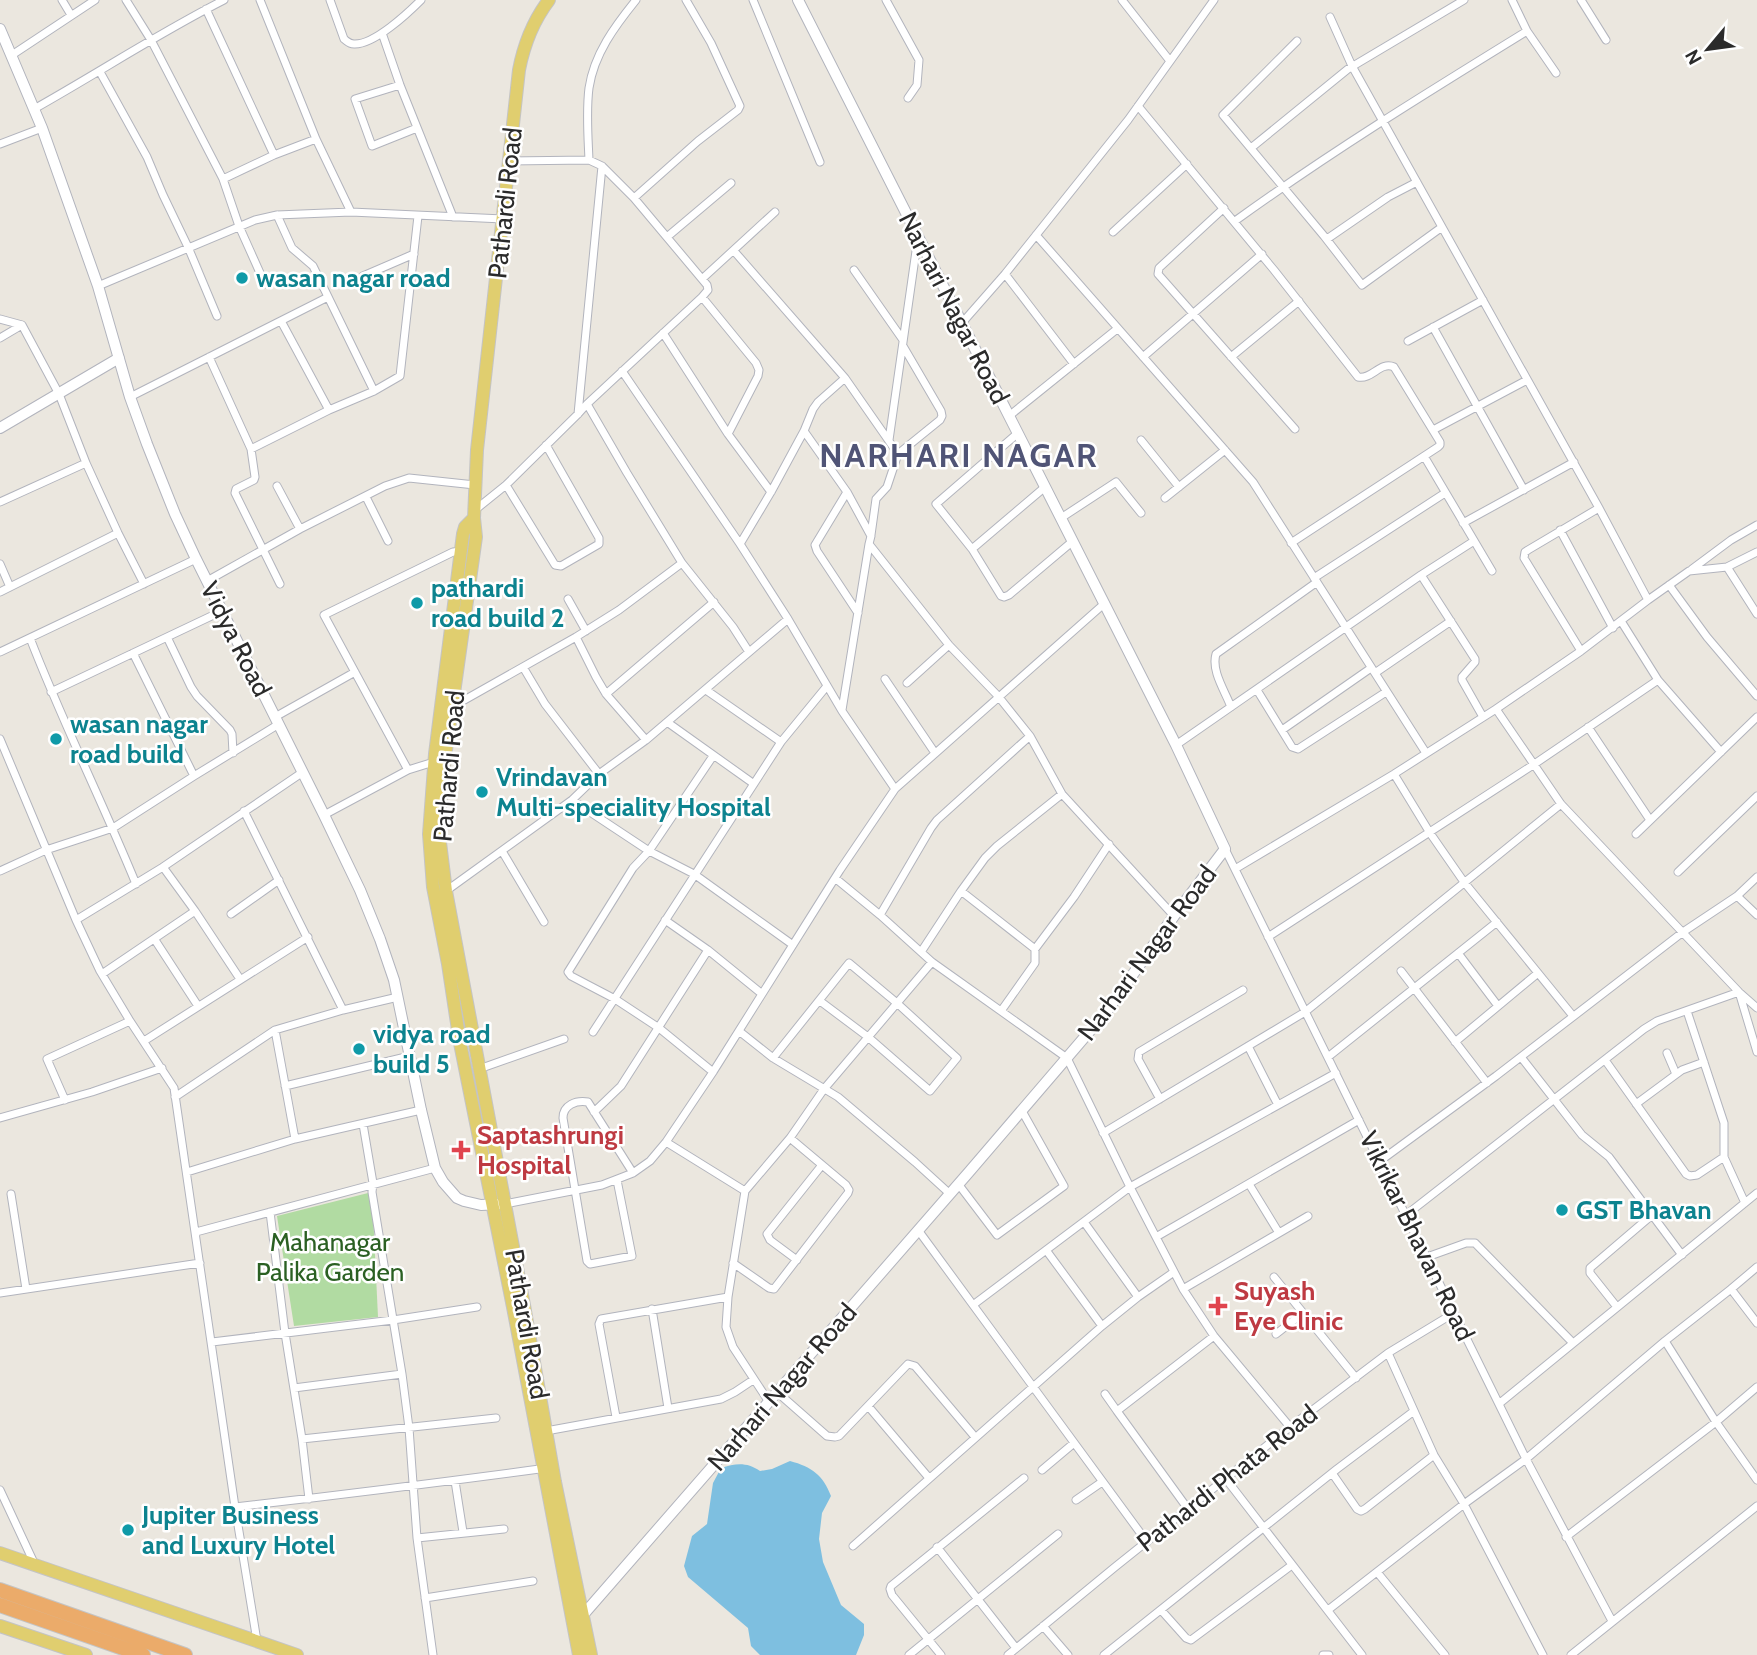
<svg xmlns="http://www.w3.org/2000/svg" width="1757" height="1655" viewBox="0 0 1757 1655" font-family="Cabin,sans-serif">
<rect width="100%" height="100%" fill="#ebe7df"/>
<path fill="#b1dba2" d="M372,1192l6,125 -84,9 -17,-110z"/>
<path fill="#7ebfe0" d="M790,1461c22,6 33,14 41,35l-9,17 -3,26 4,23 18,43 23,19v11l-8,20h-96l-9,-9 -3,-18 -60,-51 -4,-11 8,-30 15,-12 6,-41 8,-15c15,-5 26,-6 39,3l12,-2z"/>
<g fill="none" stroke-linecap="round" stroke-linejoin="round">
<defs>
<path id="street" d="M62,0l9,15
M126,0l25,40 72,139 16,47 26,58
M260,0l56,139 35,73
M330,0l14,39c4,3 5,5 10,5 20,1 54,-31 67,-44
M753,0l67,162
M886,0l33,60 -2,25 -9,13
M1122,0l48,61
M1512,0l15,31 29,42
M1581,0l25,40
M206,9l68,146
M1330,17l22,49 247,442 49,92
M382,33l18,52 53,132
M1297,41l-74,74 101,121 38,49 80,-58
M12,55l83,-55
M100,72l47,85 16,38 25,52 29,69
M400,85l-45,14 17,47 45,-18
M1138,106l136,164 84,107c14,3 22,-16 36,-10l46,75v3l-2,2 -147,96
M34,109c64,-36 125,-76 190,-109
M0,144l42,-16
M1251,148l97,-79 116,-69
M589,160c-1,-24 -3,-49 0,-72 5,-34 26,-62 47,-88
M223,179l51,-24 42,-16
M634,198l64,-57 40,-31 2,-4 -29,-63 -25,-43
M1224,208l-65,60 -1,6 137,155
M277,215l15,33 21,18 61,125
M1235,221c94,-68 193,-129 292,-190
M1113,232l74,-68
M1036,235l217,247 173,271
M667,237l64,-54
M1327,239l61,-42 29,-15
M734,251l111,127 53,76
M854,270l49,70
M1005,274l69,90
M363,276l51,-22
M702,279l73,-67
M98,286l157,-66 22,-5 74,-3 152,7
M702,297l54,66 3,7 -1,6 -30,58
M0,319l22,6
M281,321l48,89
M962,323l43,-49 123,-154 86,-120
M1433,327l91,163
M663,333l65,101 43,58
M0,338l22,-13 37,69 27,69 -86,39
M1408,341l75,-41
M209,357l42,92 4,28 -1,3 -18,9 -1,4 45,91
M1143,357l119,-103
M1231,357l68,-56
M622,371l118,173 48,75 54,92 53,78
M130,397l198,-100
M587,404l40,69 55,90 51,64 16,25
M578,414l24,-248
M1009,416l108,-87
M1433,430l94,-50
M804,431l43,61 24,44 -2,8 80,101 49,51 32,40 32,58 112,122
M1018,433l-82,71 36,45 29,47 3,1 5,-2 64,-54
M889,440l29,-203
M1141,440l38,47
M251,449l78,-39 45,-19 26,-15 18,-160
M1424,456l68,115
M86,463l32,70 26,51
M506,485l49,80 6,1 38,-22v-6l-53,-93
M277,486l23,43
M847,492l-32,53 2,6 41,62
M366,497l22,44
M1165,498l60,-48
M475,510l31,-25 72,-71 9,-10 115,-107 6,-7 -1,-5 -73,-87 -32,-32 -13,-6 -81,1
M1061,518l55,-36 25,31
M1463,523l111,-61
M1560,530l53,98
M871,535l5,-36 11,-12 11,-33 42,-34 2,-4 -1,-5 -38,-65
M740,544l31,-52 33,-61 9,-22 5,-7 27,-24
M972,549l73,-62
M0,564l10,23
M1727,567l30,-15
M1692,569l39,-29 26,-15
M1421,575l54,84v3l-13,15v3l21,37
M1314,578l131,-85
M207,581l93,-52 85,-43 24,-8 66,7
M1669,585l38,52 50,59
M0,592l118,-59
M568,599l18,32
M1621,621l37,59 63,72
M167,637l24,50 6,9 33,34 2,4 1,19
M576,637l20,40 10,17 40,46
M30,638c32,83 72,163 106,246
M1581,651l-57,-93 1,-6 3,-2 71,-42
M0,652l196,-93
M133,653l61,123
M523,667l22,37 54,70
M1375,673l76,-52
M885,679l50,74
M907,683l42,-38
M706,690l75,52
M1257,690l35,57 6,2 88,-57
M51,692l171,-81
M606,694l108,-92
M452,707l124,-70 43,-27 63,-47
M1231,707c-6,-16 -20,-36 -15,-53l101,-72
M1496,709l65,95 178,188 18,16
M842,710l27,-166
M275,717l80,-45
M667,722l87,62
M1588,727l62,93
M1282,730l89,-62
M0,739l76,181 24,51 30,50 44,67 61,419 22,134
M1176,745l245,-170 53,-34
M713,756l-64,95 -16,17 -65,104 3,4 44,23 44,29 54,44
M408,770l-84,-155 129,-63 9,-1
M1394,774l36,59 34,49 109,134
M572,800l77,51 45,23 99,71
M244,811l99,199 55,-13
M324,815l84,-45 29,-9
M1636,834l121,-117
M1225,849l301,610 86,162
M502,851l42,71
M163,867l32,44 45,68
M1235,869l159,-95 102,-65 85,-58 67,-51 41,-29 38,-4 30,47
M0,871l46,-21 67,-22 81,-52 85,-52
M1678,872l79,-76
M835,878l45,37 52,47 135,96 63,129 53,102 31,47 76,91
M446,891l126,-91 27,-26 47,-34 142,-121
M961,891l74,58 39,-52 35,-53
M1737,896l20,19
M231,914l48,-34
M880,915l51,-87 6,-8 93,-84
M76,920l87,-53 140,-95
M665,920l43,30 54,44
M1268,937l265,-172 125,-85
M155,940l43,66
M921,952l40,-61 24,-33 12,-12 65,-52
M1458,953l40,53
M1401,971l86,112
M102,974l93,-63
M1001,1011l34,-48v-14
M1687,1011l37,112v34l21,46
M275,1030l20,109
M739,1031l34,27 65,39 77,65 35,32
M593,1032l188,-290 46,-56
M144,1041l164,-104
M1455,1042l83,-69
M1248,1046l30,59
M1667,1053l9,21
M1328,1057l169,-135
M1521,1057l61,78 27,22 73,98
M773,1058l76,-95 49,41 59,54 -27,33 -62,-54 -48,-36
M1605,1060l81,114 4,2 7,-1 27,-18
M479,1069l85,-30
M285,1086l125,-30
M175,1097l100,-67 68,-20
M1160,1099l-22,-40 1,-7 104,-62
M65,1100l-18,-41 83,-38
M1636,1104l46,-34 22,-8
M594,1112l27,-26 87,-136
M0,1118l92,-26 70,-24
M363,1124l10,59 -1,9 30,182 7,54 8,110 16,117
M1103,1133l202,-121 256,-208
M666,1142l79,49
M1380,1161l116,-85 187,-144 54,-36 20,-19
M187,1172l108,-33 126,-29
M617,1180l15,76 -42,8 -3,-3 -24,-143c0,-13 13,-18 25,-16l45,71
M1249,1184l30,49
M959,1185l38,50 67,-49 -42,-75
M11,1194l15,95
M505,1204l97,-19 31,-12 17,-12 16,-19 47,-70 127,-202 55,-81 210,-186
M270,1212l15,121 17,106 7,60
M1406,1215l238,-186 13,-8 82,-29 18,60
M1084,1222l54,75
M918,1230l229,312
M196,1232l239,-64
M1156,1237l203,-117
M1046,1250l56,76
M1427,1257l39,-14h9l98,100
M797,1260l-27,-20 -3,-6 55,-69
M733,1263l36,25 5,1 74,-96 1,-3 -3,-5 -56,-47
M1274,1277l82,101
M1183,1289l125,-73
M1731,1289l26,-22
M0,1293l200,-30
M973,1305l157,-118 206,-114
M1617,1307l-27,-34v-5l62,-53
M652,1309l16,99
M1276,1334l27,-21
M1665,1341l51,81 41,-35
M212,1342l181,-22 84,-13
M1388,1353l46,102 30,49 79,151
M294,1388l108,-14
M777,1392l50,44 8,1 4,-1 69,-72 7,2 60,71
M1105,1394l12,17
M769,1402l-36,-55 -7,-20 2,-30 17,-106 45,-53 34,-49 108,-127
M1500,1403l257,-210
M868,1406l61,72
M616,1417l-17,-93 2,-5 127,-22
M546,1431l175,-32 14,-7 18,-12
M302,1439l194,-21
M1042,1470l32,-27
M1332,1473l25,36 4,2 4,-2 69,-54
M1226,1479l136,176
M455,1481l8,51
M0,1490l35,75
M1076,1500l26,-18
M235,1507c105,-12 208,-25 312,-39
M1188,1509l-71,-98 97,-75
M1566,1537l150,-115 41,58
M417,1538l87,-9
M853,1546l249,-220 36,-29 36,-25
M937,1547l79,101
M1377,1572l68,83
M425,1598l108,-17
M1161,1610l25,28 5,2 101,-75
M1328,1610l136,-106 62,-45 139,-118 66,-52 26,34
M1043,1626l25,29
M909,1655l149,-121
M941,1655l-49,-60 -2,-6 1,-3 133,-108
M1008,1655l107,-88 175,-140 98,-74 66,-40
M1104,1655l233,-186 77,-58
M1323,1655h6
M1571,1655l186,-149"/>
<path id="secondary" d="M0,29l42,99 56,158 32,111 17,47 28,70 21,45 128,256 36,75 20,49 14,41 27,130 14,58 8,14 14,16 7,3 17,4 20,-1
M0,428l119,-70
M580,1617l3,-2 386,-443 138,-161 67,-95 51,-67 -49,-104 -378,-745"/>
<path id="primary" d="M549,0c-16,21 -25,44 -30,70l-42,380 -3,68 2,19 -31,220 -7,69 8,65 78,414 31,177 36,173
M474,518l-9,9 -2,7 -28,220 -6,80 4,53 15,77 12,79 53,264 66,348
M0,1553l297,102
M0,1626l86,29"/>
<path id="highway" d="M0,1590l185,65
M0,1605l143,50"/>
</defs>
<use href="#street" stroke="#b2b4bd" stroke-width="9"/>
<use href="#secondary" stroke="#b2b4bd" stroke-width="12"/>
<use href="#primary" stroke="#c4c4c4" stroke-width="14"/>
<use href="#highway" stroke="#c4c4c4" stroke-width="16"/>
<use href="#street" stroke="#fff" stroke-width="7"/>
<use href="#secondary" stroke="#fff" stroke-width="10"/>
<use href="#primary" stroke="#e0ce6f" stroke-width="12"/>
<use href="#highway" stroke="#ebab6a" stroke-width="14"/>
</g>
<g fill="#0f9aa8" stroke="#fff" stroke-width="2.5">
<circle cx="242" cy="278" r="7"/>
<circle cx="417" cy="603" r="7"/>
<circle cx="56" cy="739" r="7"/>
<circle cx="482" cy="792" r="7"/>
<circle cx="359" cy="1049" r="7"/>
<circle cx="1562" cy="1210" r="7"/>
<circle cx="128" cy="1530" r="7"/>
</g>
<g fill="#e0444e" stroke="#fff" stroke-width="2.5">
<path d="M457.5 1139.5h7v7h7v7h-7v7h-7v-7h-7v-7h7z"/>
<path d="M1214.5 1295.5h7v7h7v7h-7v7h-7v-7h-7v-7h7z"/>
</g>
<g text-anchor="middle" stroke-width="5" stroke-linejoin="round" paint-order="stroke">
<g font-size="26" fill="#2b2b2b" stroke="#fff">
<text transform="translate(505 203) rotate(-84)" y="9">Pathardi Road</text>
<text transform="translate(954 308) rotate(63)" y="9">Narhari Nagar Road</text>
<text transform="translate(236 639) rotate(63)" y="9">Vidya Road</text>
<text transform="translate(449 766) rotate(-85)" y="9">Pathardi Road</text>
<text transform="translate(1147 953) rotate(-53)" y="9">Narhari Nagar Road</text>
<text transform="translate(1417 1236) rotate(64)" y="9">Vikrikar Bhavan Road</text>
<text transform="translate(527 1324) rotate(80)" y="9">Pathardi Road</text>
<text transform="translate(782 1387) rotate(-49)" y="9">Narhari Nagar Road</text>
<text transform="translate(1227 1478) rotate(-38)" y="9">Pathardi Phata Road</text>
</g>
<g font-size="26" font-weight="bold" fill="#0d838f" stroke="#fff" text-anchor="start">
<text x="256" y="287">wasan nagar road</text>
<text x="431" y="597">pathardi<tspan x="431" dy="30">road build 2</tspan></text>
<text x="70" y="733">wasan nagar<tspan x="70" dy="30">road build</tspan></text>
<text x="496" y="786">Vrindavan<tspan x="496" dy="30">Multi-speciality Hospital</tspan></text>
<text x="373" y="1043">vidya road<tspan x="373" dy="30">build 5</tspan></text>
<text x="1576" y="1219">GST Bhavan</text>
<text x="142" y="1524">Jupiter Business<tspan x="142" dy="30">and Luxury Hotel</tspan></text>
</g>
<g font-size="26" font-weight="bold" fill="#be3a42" stroke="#fff" text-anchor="start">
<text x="477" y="1144">Saptashrungi<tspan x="477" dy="30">Hospital</tspan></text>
<text x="1234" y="1300">Suyash<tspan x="1234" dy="30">Eye Clinic</tspan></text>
</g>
<g font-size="26" fill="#2b6023" stroke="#fff">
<text x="330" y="1251">Mahanagar<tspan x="330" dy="30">Palika Garden</tspan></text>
</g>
<g font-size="33" font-weight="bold" letter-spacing="2" fill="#505476" stroke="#fff">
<text x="959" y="467">NARHARI NAGAR</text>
</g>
</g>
<g transform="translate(1708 49) rotate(241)" stroke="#ffffff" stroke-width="5" paint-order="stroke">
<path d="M0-5L12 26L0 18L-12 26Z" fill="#2b2b2b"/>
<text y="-10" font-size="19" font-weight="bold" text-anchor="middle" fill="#2b2b2b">N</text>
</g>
</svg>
